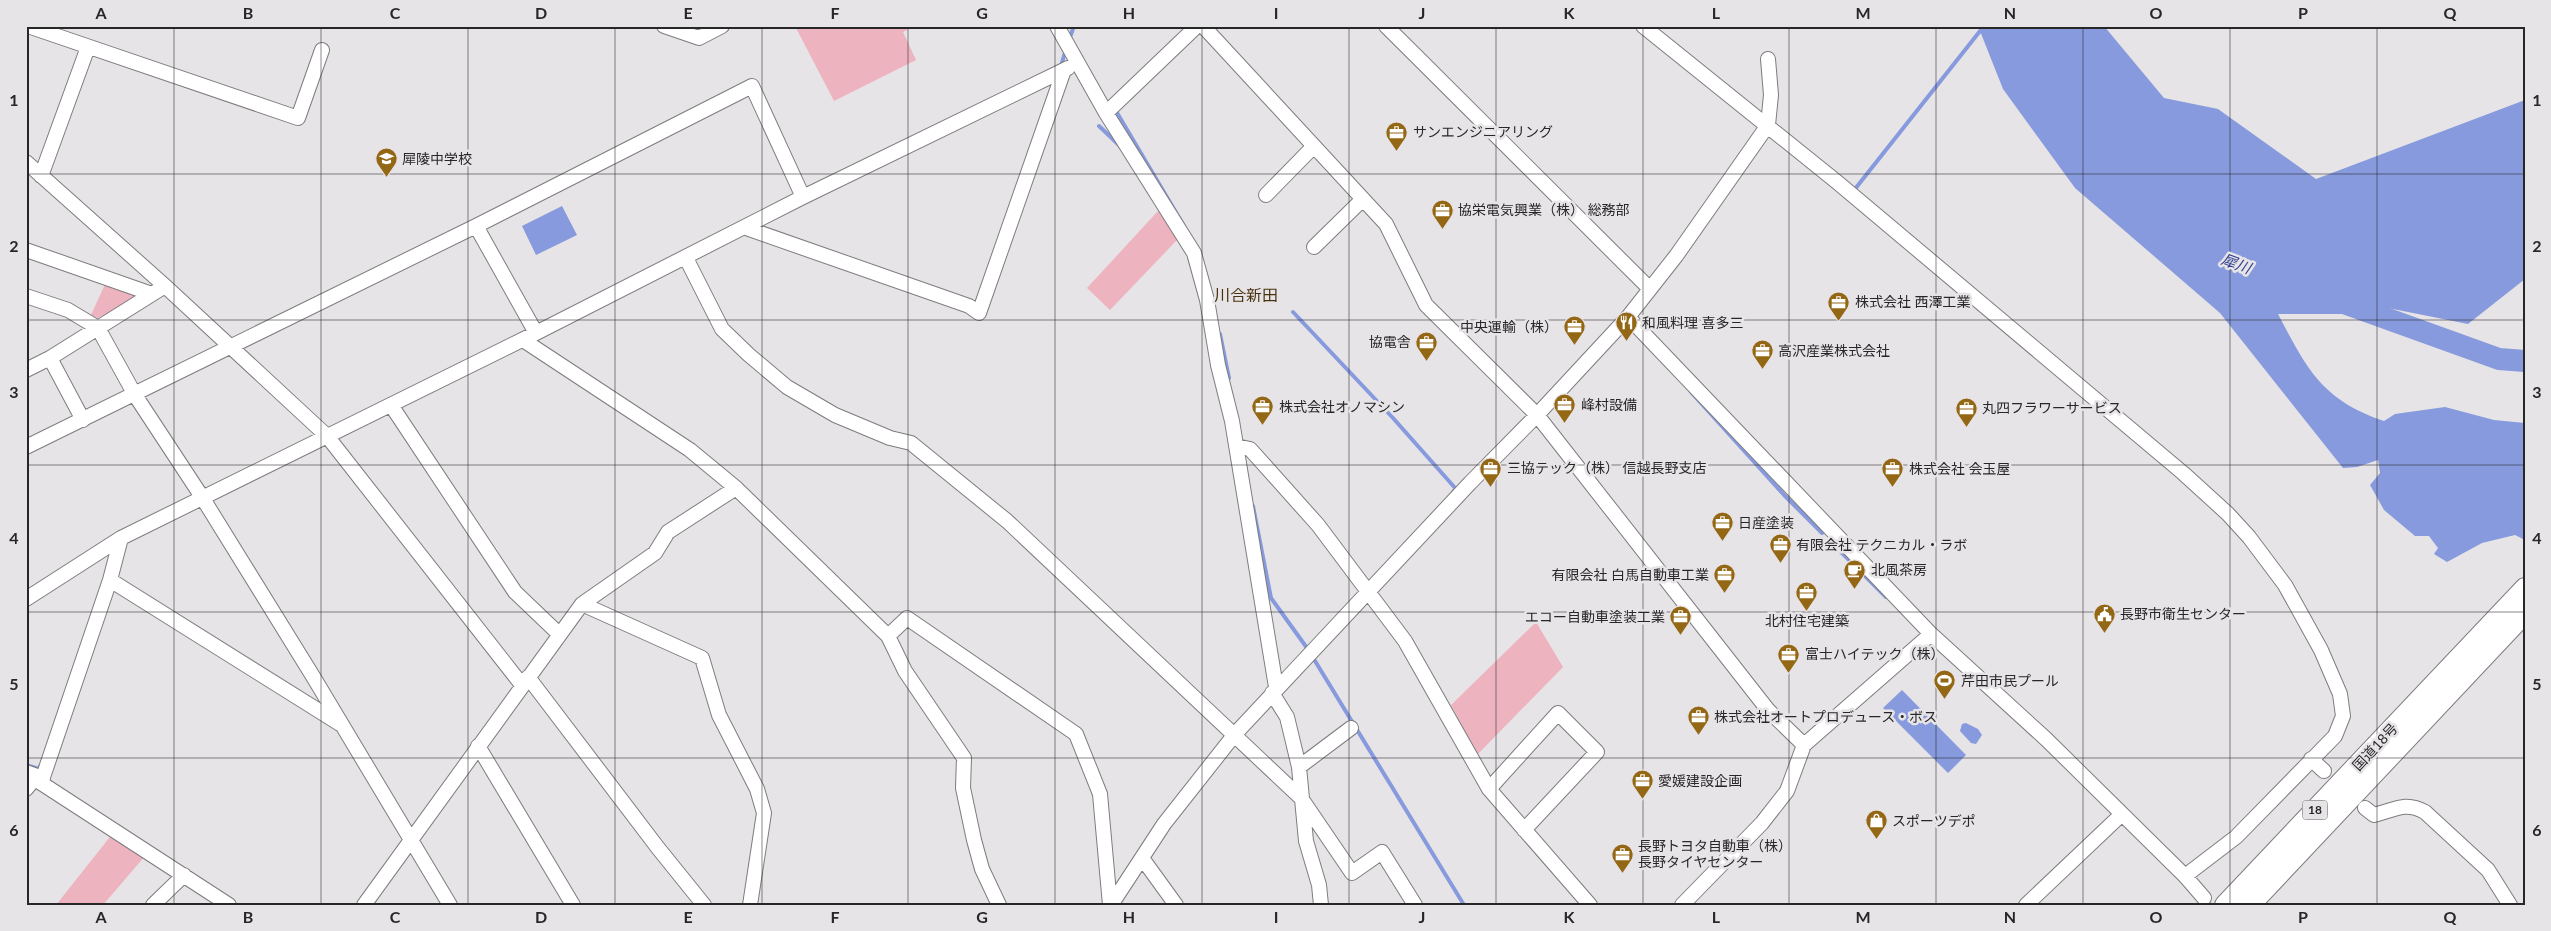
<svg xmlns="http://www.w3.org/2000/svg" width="2551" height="931" viewBox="0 0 2551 931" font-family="Lato,'Noto Sans JP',sans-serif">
<rect width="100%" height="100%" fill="#e7e4e7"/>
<path fill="#edb3bf" d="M795,26h119l-11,6 13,28 -82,41z
M1158,211l20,28 -68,71 -23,-22z
M107,280l30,11v6l-39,21 -7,-3z
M1536,622l27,45 -86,88 -26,-50z
M113,833l32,23 -42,49h-47z"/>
<path fill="#869add" d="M1978,26h126l60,72 54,11 98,70 209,-79v179l-57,45 -90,-18 -17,8h-83c29,55 44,86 106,107l11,-7 50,-7 49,13 31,3v117l-10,-5 -33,8 -35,19 -13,-8 4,-6 -9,-12h-14l-31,-26 -14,-25 10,-12 -2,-13 -21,7 -14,1 -123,-155 -145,-125 -72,-99z
M562,206l15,29 -41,20 -14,-29z
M1902,690l64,65 -18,18 -65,-65z
M1966,723l12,6 4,6 -6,9 -5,-1 -11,-12 2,-7z"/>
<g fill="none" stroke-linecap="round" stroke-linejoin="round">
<path stroke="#869add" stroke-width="4" d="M1069,40l5,-14
M1061,66l5,-17
M1116,111l68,115
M1099,126l21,20
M1855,189l129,-163
M1293,312l100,106 63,71 -3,3
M1220,334l9,44
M1691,392l94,104 37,37
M1253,506l18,92 36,50
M1841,552l45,45
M1312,656l152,249
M26,765l13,4 1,-3"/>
<path stroke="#869add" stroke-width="22" d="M2338,301l161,58 26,2"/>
<defs>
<path id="minor" d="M28,26l270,92 24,-68
M664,26l35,12 23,-12
M1057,26l49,87 88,140 13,47 11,65 14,56 44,266
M1203,26l183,198 40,81 111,110 231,295 36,35 127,-111
M1386,26l264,263
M1643,26l194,156 346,291 45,41 21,23 36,48 36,65 19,44 3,22 -8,20 -99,101 -51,39
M1106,113l91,-87
M26,162l139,124 162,150 195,249
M41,176l47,-129
M1266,195l48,-49
M476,226l60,107
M746,228l223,78 10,7 85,-243 4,-2
M1314,247l49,-48
M26,250l126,44
M686,258l36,71 27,26 38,32 48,28 55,23 21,5 96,78 294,277 51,75 30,-21 33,53
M26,296l42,14 30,18 37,67 67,102 112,181 136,227
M1628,317l303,317 115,105 139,137 19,22
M523,340l167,110 46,38 152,148 17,35 59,87 -1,30 11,52 8,29 17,36
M50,358l33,62
M26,370l24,-12 115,-72
M391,405l124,187 44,42
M1236,446l14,3 68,76 87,116 84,148 101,116
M26,447l450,-221 276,-140 51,111
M121,538l-11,42 -69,203 188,122
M110,580l230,144
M26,599l95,-61 415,-205 267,-136 261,-127
M582,604l120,54 17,57 38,74 7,24 -14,92
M888,636l19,-18 169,116 24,60 10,111
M528,677l130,171 46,57
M1272,693l15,24 12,50 7,74 13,44 2,20
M478,746l95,159
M2311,759l13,12
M1299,767l52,-39
M26,772l17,6
M26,789l11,-13
M1489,789l69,-76 39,39 -73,78
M2365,808l9,7c21,-5 31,-14 51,-3l63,58 22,35
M1142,858l34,47
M153,905l31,-30
M364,905l218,-301 73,-51 13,-21 68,-44
M1111,905l53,-81 71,-90 235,-251 67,-68 91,-98 48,-61 92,-131 3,-30 -3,-36
M1682,905l80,-82 25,-32 17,-46
M2026,905l96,-91"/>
<path id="highway" d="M2225,905l300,-317
M2250,905l275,-292"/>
</defs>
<use href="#minor" stroke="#7e7c7e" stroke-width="16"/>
<use href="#highway" stroke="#7e7c7e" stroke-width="22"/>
<use href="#minor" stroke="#fff" stroke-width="14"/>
<use href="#highway" stroke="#fff" stroke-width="20"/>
</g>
<path fill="none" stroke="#282728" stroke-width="1" stroke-opacity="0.55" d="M174,26v879M321,26v879M468,26v879M615,26v879M762,26v879M908,26v879M1055,26v879M1202,26v879M1349,26v879M1496,26v879M1643,26v879M1789,26v879M1936,26v879M2083,26v879M2230,26v879M2377,26v879M26,174h2499M26,320h2499M26,465h2499M26,612h2499M26,758h2499"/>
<defs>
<symbol id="office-pin" viewBox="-11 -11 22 30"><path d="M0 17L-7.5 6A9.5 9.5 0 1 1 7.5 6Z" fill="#946714" stroke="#e7e4e7"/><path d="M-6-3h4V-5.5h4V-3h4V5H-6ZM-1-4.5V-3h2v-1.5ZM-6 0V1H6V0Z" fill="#fff"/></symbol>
<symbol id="school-pin" viewBox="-11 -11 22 30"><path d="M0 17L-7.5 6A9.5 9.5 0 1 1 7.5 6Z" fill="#946714" stroke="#e7e4e7"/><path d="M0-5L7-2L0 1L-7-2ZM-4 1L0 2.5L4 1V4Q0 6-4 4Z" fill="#fff"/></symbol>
<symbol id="restaurant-pin" viewBox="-11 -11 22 30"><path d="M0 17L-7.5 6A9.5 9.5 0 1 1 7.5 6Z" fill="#946714" stroke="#e7e4e7"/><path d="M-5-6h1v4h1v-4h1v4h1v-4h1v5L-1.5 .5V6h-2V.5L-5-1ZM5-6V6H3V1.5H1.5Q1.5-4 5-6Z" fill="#fff"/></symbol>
<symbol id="cafe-pin" viewBox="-11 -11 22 30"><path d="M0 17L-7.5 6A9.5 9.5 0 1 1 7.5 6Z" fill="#946714" stroke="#e7e4e7"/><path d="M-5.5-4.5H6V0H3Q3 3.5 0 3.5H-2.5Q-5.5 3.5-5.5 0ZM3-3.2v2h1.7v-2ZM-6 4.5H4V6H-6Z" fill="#fff"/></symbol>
<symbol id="civic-pin" viewBox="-11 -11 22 30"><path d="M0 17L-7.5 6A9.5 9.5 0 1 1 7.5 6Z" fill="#946714" stroke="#e7e4e7"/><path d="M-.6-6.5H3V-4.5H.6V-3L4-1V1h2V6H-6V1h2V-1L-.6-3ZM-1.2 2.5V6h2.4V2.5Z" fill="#fff"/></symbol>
<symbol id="stadium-pin" viewBox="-11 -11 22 30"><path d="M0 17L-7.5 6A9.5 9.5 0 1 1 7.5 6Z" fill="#946714" stroke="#e7e4e7"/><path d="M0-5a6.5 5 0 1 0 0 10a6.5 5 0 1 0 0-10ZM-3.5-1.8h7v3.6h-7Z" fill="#fff"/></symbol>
<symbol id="shop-pin" viewBox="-11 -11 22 30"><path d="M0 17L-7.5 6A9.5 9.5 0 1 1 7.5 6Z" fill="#946714" stroke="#e7e4e7"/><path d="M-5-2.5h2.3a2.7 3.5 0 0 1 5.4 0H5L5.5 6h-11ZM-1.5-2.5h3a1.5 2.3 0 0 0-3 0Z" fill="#fff"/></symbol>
</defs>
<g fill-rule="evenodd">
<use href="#office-pin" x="1384" y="120" width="25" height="34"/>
<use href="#school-pin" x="374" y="146" width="25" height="34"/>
<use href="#office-pin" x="1430" y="198" width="25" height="34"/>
<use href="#office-pin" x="1826" y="290" width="25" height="34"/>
<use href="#restaurant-pin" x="1614" y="310" width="25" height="34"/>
<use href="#office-pin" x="1562" y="314" width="25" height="34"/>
<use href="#office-pin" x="1414" y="330" width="25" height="34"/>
<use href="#office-pin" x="1750" y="338" width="25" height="34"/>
<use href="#office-pin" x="1552" y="392" width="25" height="34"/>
<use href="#office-pin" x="1250" y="394" width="25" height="34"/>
<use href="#office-pin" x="1954" y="396" width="25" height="34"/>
<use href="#office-pin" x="1478" y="456" width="25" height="34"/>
<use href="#office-pin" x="1880" y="456" width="25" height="34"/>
<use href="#office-pin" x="1710" y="510" width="25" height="34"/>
<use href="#office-pin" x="1768" y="532" width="25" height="34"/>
<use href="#cafe-pin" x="1842" y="558" width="25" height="34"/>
<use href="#office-pin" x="1712" y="562" width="25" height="34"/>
<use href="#office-pin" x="1794" y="580" width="25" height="34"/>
<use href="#civic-pin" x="2092" y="602" width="25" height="34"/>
<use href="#office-pin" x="1668" y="604" width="25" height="34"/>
<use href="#office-pin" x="1776" y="642" width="25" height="34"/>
<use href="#stadium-pin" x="1932" y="668" width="25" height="34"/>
<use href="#office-pin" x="1686" y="704" width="25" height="34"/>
<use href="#office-pin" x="1630" y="768" width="25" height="34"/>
<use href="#shop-pin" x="1864" y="808" width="25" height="34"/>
<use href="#office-pin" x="1610" y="842" width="25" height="34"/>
</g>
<g text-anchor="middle" stroke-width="5" stroke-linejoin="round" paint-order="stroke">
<rect fill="#e7e4e7" stroke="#616061" stroke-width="1" x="2302.5" y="800.5" width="25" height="19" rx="4"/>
<g font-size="12" font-weight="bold" fill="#282728">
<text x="2315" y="814">18</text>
</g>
<g font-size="14" fill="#282728" stroke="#e7e4e7" text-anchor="start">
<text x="1413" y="137">サンエンジニアリング</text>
<text x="402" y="164">犀陵中学校</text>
<text x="1458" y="215">協栄電気興業（株） 総務部</text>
<text x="1855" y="307">株式会社 西澤工業</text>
<text x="1642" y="328">和風料理 喜多三</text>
<text x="1558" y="332" text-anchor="end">中央運輸（株）</text>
<text x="1411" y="347" text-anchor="end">協電舎</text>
<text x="1778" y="356">高沢産業株式会社</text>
<text x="1581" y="410">峰村設備</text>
<text x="1279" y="412">株式会社オノマシン</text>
<text x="1982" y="413">丸四フラワーサービス</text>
<text x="1507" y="473">三協テック（株） 信越長野支店</text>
<text x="1909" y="474">株式会社 会玉屋</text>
<text x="1738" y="528">日産塗装</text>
<text x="1796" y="550">有限会社 テクニカル・ラボ</text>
<text x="1871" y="575">北風茶房</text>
<text x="1709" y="580" text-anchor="end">有限会社 白馬自動車工業</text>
<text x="2120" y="619">長野市衛生センター</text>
<text x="1665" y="622" text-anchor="end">エコー自動車塗装工業</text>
<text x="1807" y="626" text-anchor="middle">北村住宅建築</text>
<text x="1805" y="659">富士ハイテック（株）</text>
<text x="1961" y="686">芹田市民プール</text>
<text x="1714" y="722">株式会社オートプロデュース・ボス</text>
<text x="1658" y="786">愛媛建設企画</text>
<text x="1892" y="826">スポーツデポ</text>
<text x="1638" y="851">長野トヨタ自動車（株）<tspan x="1638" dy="16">長野タイヤセンター</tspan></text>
</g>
<g font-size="14" fill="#282728" stroke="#e7e4e7">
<text transform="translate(2375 747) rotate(-47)" y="5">国道18号</text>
</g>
<g font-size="15" font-style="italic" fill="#2e3d8c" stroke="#e7e4e7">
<text transform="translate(2236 264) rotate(20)" y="5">犀川</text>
</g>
<g font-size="16" fill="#49330e" stroke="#e7e4e7">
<text x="1246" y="301">川合新田</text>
</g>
</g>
<rect width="2551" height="931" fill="none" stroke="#e7e4e7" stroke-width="55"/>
<rect x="28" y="28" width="2496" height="876" fill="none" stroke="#282728" stroke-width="2"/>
<g font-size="16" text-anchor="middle" font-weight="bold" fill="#282728">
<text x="101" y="19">A</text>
<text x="248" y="19">B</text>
<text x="395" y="19">C</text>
<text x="541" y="19">D</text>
<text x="688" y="19">E</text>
<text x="835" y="19">F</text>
<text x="982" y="19">G</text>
<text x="1129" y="19">H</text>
<text x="1276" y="19">I</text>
<text x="1422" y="19">J</text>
<text x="1569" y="19">K</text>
<text x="1716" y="19">L</text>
<text x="1863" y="19">M</text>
<text x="2010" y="19">N</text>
<text x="2156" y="19">O</text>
<text x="2303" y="19">P</text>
<text x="2450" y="19">Q</text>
<text x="14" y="106">1</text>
<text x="2537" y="106">1</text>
<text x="14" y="252">2</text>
<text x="2537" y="252">2</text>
<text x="14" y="398">3</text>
<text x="2537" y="398">3</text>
<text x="14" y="544">4</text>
<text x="2537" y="544">4</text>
<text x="14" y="690">5</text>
<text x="2537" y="690">5</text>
<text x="14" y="836">6</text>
<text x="2537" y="836">6</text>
<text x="101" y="923">A</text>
<text x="248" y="923">B</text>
<text x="395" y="923">C</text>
<text x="541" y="923">D</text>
<text x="688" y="923">E</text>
<text x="835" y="923">F</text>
<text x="982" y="923">G</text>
<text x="1129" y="923">H</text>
<text x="1276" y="923">I</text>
<text x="1422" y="923">J</text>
<text x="1569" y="923">K</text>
<text x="1716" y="923">L</text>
<text x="1863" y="923">M</text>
<text x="2010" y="923">N</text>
<text x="2156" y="923">O</text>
<text x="2303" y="923">P</text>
<text x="2450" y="923">Q</text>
</g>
</svg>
